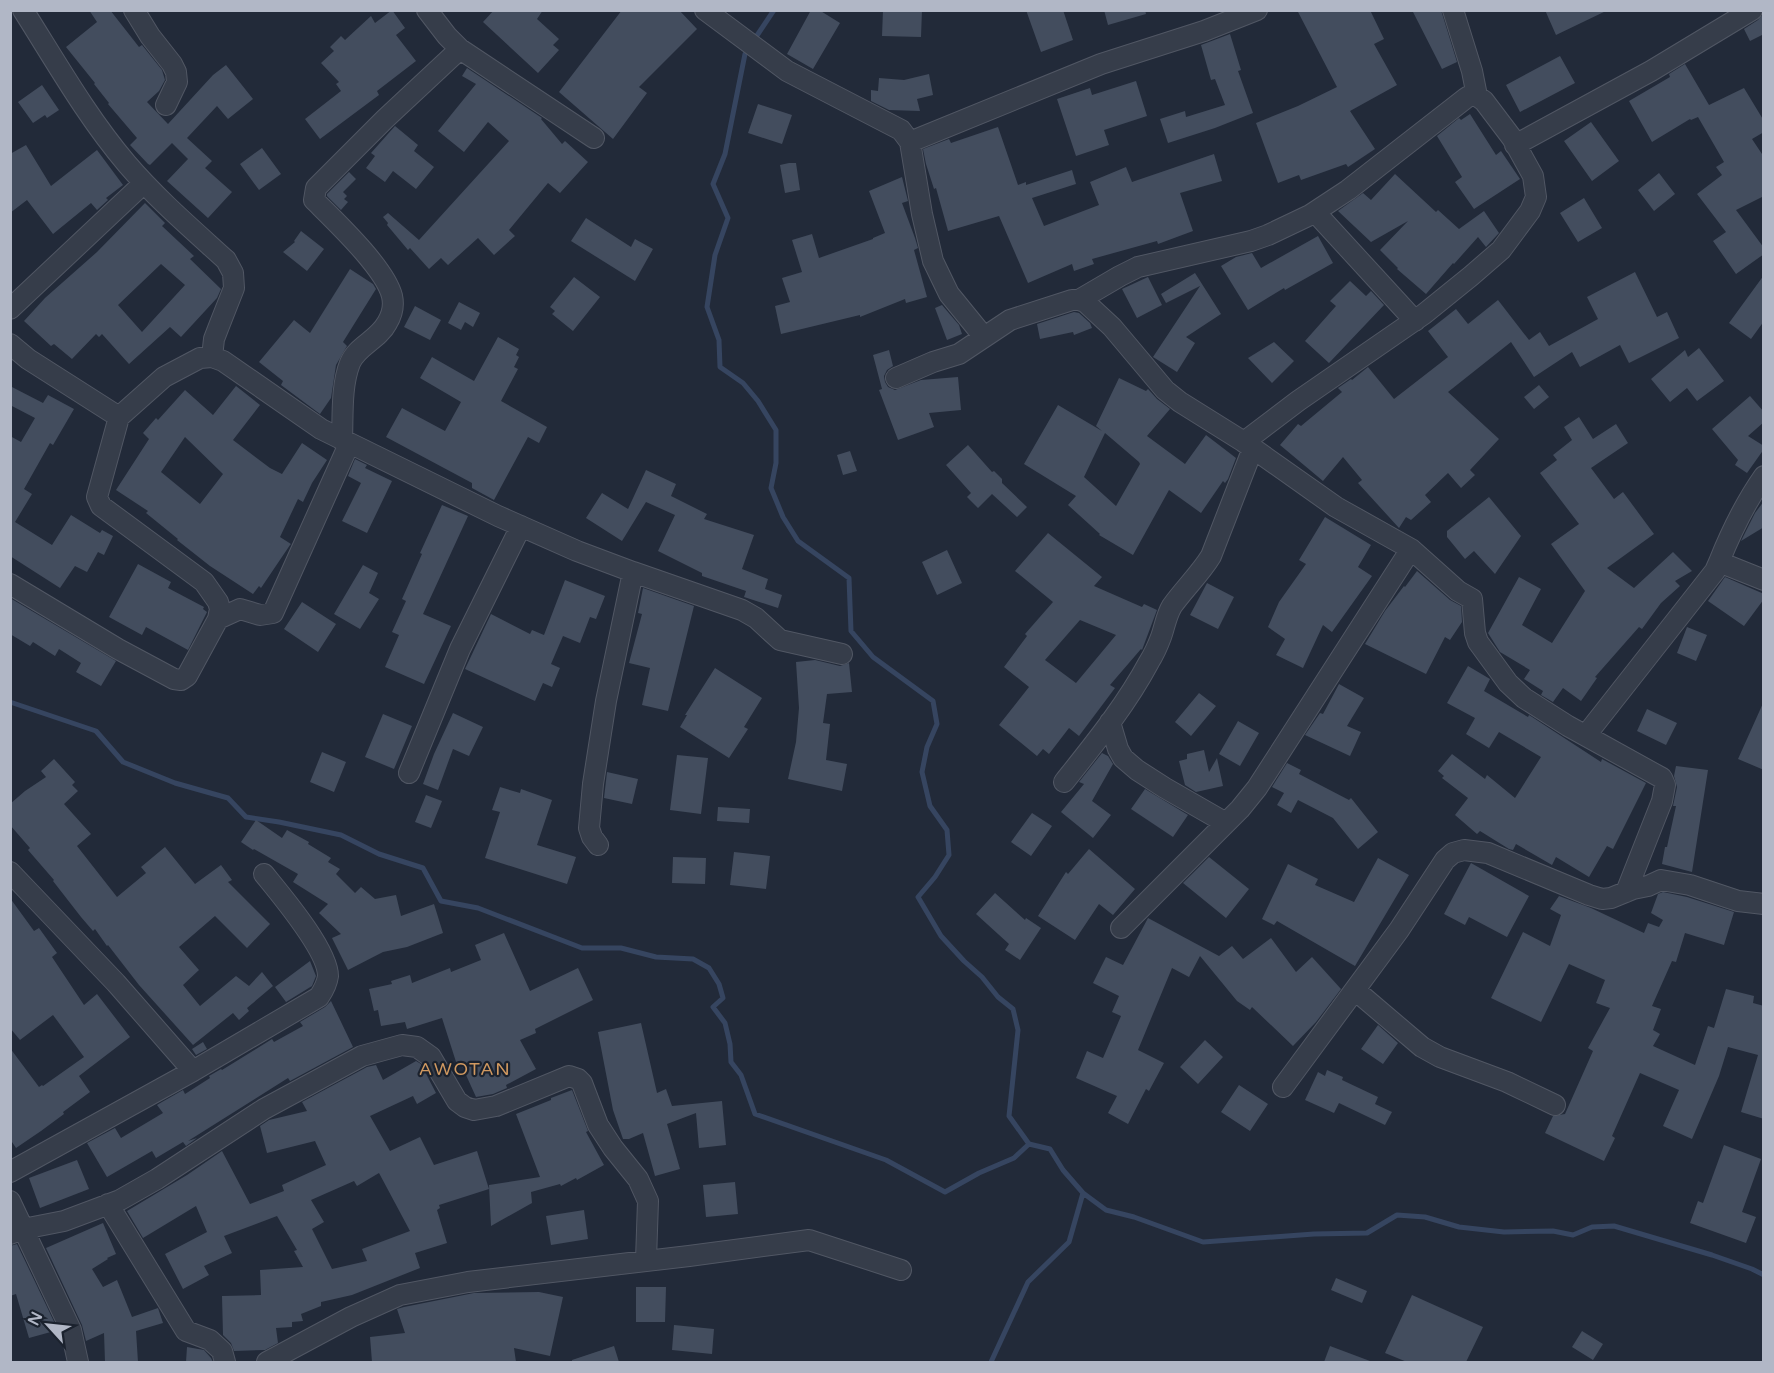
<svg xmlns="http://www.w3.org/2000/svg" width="1774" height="1373" viewBox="0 0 1774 1373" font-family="'Varela Round',sans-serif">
<rect width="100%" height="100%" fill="#222a39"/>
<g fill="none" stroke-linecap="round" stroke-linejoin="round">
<path stroke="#364560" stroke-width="5" d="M756,37l18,-27
M745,54l-20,100 -12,30 15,34 -13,37 -8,52 12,33 1,27 23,16 15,18 18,29v33l-5,25 12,29 15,24 51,37 2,53 22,26 60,44 4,23 -10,23 -5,25 8,34 17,24 2,25 -14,22 -17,20 23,39 23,25 18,16 16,20 15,12 5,21 -9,86 20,28
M10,702l86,29 27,31 52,21 53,15 18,19 33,5 62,13 38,19 44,14 18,33 37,7 104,40h39l35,9 37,2 16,9 10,16 4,14 -10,9 12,16 5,21 1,18 10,13 14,39 131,46 59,32 34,-19 35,-15 15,-14 21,5 13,21 20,23 23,17 28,7 69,25 111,-8 53,-1 30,-18 28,2 34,10 45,5 49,-1 20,4 19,-8 22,-1 98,29 40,14 12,6
M991,1362l37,-80 41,-40 14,-49"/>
</g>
<path fill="#434d5e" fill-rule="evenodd" d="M89,10h21l29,37 3,-2 20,25 3,10 -6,11 -12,11 21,22 45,-49 13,-10 27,34 -25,20 -11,-13 -30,32 25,23 -7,7 27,24 -24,26 -41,-37 21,-22 -16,-16 -22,22 -2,-1 -18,-19 7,-7 -29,-34 1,-1 -15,-19 1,-1 -29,-36 31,-25z
M392,10l13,18 -9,7 20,26 -39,30 2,4 -59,44 -15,-20 36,-28 -5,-7 3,-2 -18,-19 13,-12 -4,-4 11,-11 4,4 26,-24 4,7z
M494,10h49l-6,9 22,20 -6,6 6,5 -21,23 -55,-51z
M622,10h57l18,19 -58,58 8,6 -34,46 -54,-47z
M811,10h8l21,13 -27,46 -26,-15z
M883,10h39l-1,27 -39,-1z
M1026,10h37l10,30 -32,12z
M1104,10h41l1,4 -38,11z
M1297,10h73l14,29 -10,5 23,41 -47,26 25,38 -27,18 -2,-3 -45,16 -2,-5 -21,8 -22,-60 42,-17 39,-19z
M1412,10h29l16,52 -15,7z
M1545,10h63l-52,25z
M1764,13v21l-14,7 -6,-12 14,-9z
M1230,34l11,36 -3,1 15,42 -38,15 -47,15 -8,-24 25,-8 1,6 39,-12 -10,-26 -4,1 -10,-35z
M1560,56l15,27 -55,29 -14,-27z
M1685,64l24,41 35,-17 20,33v11l-12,7 12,18v39l-28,14 28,38v6l-28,20 -23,-33 13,-9 -29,-38 25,-19 -6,-8 8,-5 -26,-45 -7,3 -1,-1 -38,23 -23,-41 41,-24 -1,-3z
M467,68l75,50 -1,1 21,25 3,-3 23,21 -28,31 -12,-10 -39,47 6,6 -21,19 -16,-17 -30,27 -7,-7 -12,11 -19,-21 -2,2 -21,-25 1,-2 -5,-6 5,-4 31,27 90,-99 -21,-19 -24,30 -26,-21 38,-47 -14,-8z
M929,74l4,21 -16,4 3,12 -31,-1 -18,-9v-11l7,1 1,-13 25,2z
M1136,81l11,35 -43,14 5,15 -33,11 -19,-57 33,-11 2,7z
M42,85l17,25 -12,8 -2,-3 -12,8 -15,-21z
M758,104l34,11 -10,29 -34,-11z
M1470,114l26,41 5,-4 19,28 -46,30 -19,-27 7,-5 -25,-41 22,-18 2,2z
M1591,122l28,39 -27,20 -28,-40z
M395,126l23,19 -4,6 20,16 -18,22 -23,-18 -8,11 -19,-14 9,-12 -4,-3z
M998,127l20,58 8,-3v3l46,-15 4,14 -44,14 12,28 55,-21 -9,-23 36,-15 6,15 82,-28 8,27 -42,12 13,38 -35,13 -1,-3 -65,18 2,5 -20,7 -2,-7 -44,19 -29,-67 -51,15 -12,-43 -2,1 -8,-25 -3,-15 26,-10 2,4z
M26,145l25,41 46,-36 26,35 -17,13 2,2 -11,10 -6,-7 -38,31 -26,-34 -17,13v-59z
M262,148l19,26 -22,16 -19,-26z
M789,163h7l4,27 -15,3 -5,-28z
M349,172l7,7 -13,13 4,4 -3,3 4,3 -7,8 -14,-14v-2z
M1659,173l16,21 -21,17 -16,-21z
M1395,174l41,38 2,-2 21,19 25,-18 15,22 -13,14 -8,-10 -24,27 -1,-1 -27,31 -29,-25 1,-1 -18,-18 28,-29 -37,21 -33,-31 25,-18 8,7z
M902,177l6,24 -6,2 13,35 3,10 -4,2 13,47 -21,6 -1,-4 -45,18v-2l-79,19 -6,-28 15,-4 -8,-24 20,-6 -10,-32 20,-6 7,24 54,-19v-1l12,-5 -16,-42z
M1584,198l18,30 -24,14 -18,-29z
M145,203l20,20 -3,3 32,30 -4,3 31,30 -4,9 -36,39 -11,-10 -41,37 -27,-30 -3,3 -3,-3 -24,25 -18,-15 -3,2 -27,-25 21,-23 52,-46zM161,264l24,21 -43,47 -24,-27z
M586,218l45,29 4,-8 18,10 -18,32 -64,-40z
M301,231l23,18 -17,22 -24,-19 12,-10 -1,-1z
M1318,236l15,27 -48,27 -1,-2 -36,22 -27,-44 15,-9 16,-4 9,15z
M350,269l23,15 3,5 -33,53 4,4 -11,19 -5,33 -11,16 -39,-29 2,-4 -24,-19 35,-42 16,13z
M1635,272l22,45 10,-5 12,26 -50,25 -9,-18 -40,22 -8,-15 -38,25 -23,-35 -63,50 51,47 -29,31 5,5 -14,13 -13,-15 -23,22 6,7 -20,18 -5,-3 -7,11 -41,-45 4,-3 -19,-23 -20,24 -43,-36 18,-21 3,2 41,-34 -4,-4 13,-9 1,1 16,-13 26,32 54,-42 -20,-26 28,-22 12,15 30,-24 31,40 11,-8 9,14 49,-27 -11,-22z
M1195,273l26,41 -35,23 9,6 -18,29 -24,-15 47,-71 -34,17 -5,-9z
M1764,275v46l-13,18 -22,-16z
M574,277l26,20 -27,34 -21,-17 3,-3 -5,-4z
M1148,277l14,28 -25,13 -15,-29z
M1350,281l16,15 5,-5 13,14 -55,58 -24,-22 31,-35 -6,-5z
M459,302l21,11 -7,14 -8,-5 -4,8 -13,-7z
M942,305l17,20 3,9 -15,6 -12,-32z
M415,306l26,14 -11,20 -26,-13z
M1074,312l5,1 11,10 2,5 -18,7 -1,-3 -33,7 -3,-15z
M498,337l21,12 -3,6 3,2 -5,10 4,2 -17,32 46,26 -8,16 -11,-6 -34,63 -22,-12v-5l-86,-46 16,-29 43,23 16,-29 -41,-24 12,-21 42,24z
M1274,342l20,19 -22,22 -24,-25z
M1699,348l25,33 -27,20 -10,-13 -17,14 -19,-23 34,-29 3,7z
M889,350l4,16 -6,4 -3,6 1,6 3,5 7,3 26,-10 37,-3 3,33 -32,3 5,14 -36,13 -19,-50 3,-1 -9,-34z
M1119,378l27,13 2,-2 9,10 13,10 -23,27 38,28 21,-29 30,23 -8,21 -3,4 -2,-2 -22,32 -32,-23 -36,65 -34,-20 1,-1 -32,-29 8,-9 -52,-32 34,-59 44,26 -6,-5zM1105,433l34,29 1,2 -24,42 -32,-29z
M1539,385l10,12 -15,12 -10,-12z
M10,386l33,17 5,-8 26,14 -21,36 -3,-2 -26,46 8,5 -17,28 37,23 19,-30 29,18 2,-3 11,6 -9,19 -6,-3 -11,20 -12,-6 -15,22 -50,-32v-120l11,6 14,-24 -25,-13z
M236,386l24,19 -27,35 37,28 12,6 20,-31 25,17 -15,23 -9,19 -5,-3 -18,38 11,7 -1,1 -29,43 -2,-2 -6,8 -43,-28 -33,-26 1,-1 -32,-26 2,-2 -32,-21 33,-51 -6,-6 13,-15 2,2 27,-30 28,25zM185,437l38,37 -23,30 -39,-32z
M1750,396l14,16v10l-16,14 16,10v3l-17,24 -12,-8 3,-5 -26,-31z
M1579,417l14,22 23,-15 12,19 -37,25 23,31 9,-7 31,42 -47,34 27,20 39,-36 19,19 -17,10 5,5 -19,17 -19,26 -3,-2 -44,50 2,1 -16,23 -18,-13 -10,14 -12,-7 2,-4 -19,-12 6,-9 -30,-18 -12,-19 31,-56 22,12 -19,36 30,18 33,-52 -34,-47 28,-20 -39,-51 17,-13 -4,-5 19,-15 -8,-13z
M968,445l24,27 2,-1 8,8v4l25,24 -10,10 -25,-23 -14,14 -11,-11 4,-4 -25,-28z
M850,451l7,20 -14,4 -6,-20z
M355,459l12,6 -2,3 27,13 -25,52 -25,-12 19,-38 -13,-7z
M646,470l30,14 -5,12 36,18 -3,5 50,16 -12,34 26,10 -3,10 17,6 -4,13 -34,-11 2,-6 -44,-15v-3l-44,-22 17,-36 -29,-13 -24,39 -36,-23 16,-25 26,16z
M1489,497l32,39 -26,38 -21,-23 -9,8 -18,-22v-6z
M1764,501v26l-23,14 14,-28z
M442,505l26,11 -45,98 28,12 -27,58 -39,-17 14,-32 -7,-3 14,-31 -4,-2 20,-45 -2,-1z
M1325,517l46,28 -13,22 14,9 -40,56 -9,-7 -20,43 -27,-13 9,-16 -17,-12 11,-25 27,-38 -7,-4z
M1048,533l54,44 -8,9 48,21 2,-3 13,6 -15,40 -1,-1 -31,36 5,3 -36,48 -10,-8 -20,26 -6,-5 -6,7 -38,-31 30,-38 -25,-20 23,-31 -2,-2 28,-32 -38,-31zM1080,620l36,15 -40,48 -31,-23z
M947,550l15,33 -25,12 -15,-33z
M138,564l33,18 -3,6 36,19 -1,2 4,3 -19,38 -42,-23 -4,8 -33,-18z
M363,565l15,8 -9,20 10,6 -19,30 -26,-15z
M1417,571l33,29 11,6 1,16 -12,18 -5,-3 -19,37 -61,-30 20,-33 19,-25 1,1z
M1725,577l39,17v5l-20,27 -36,-25z
M565,580l40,16 -9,23 -6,-2 -10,26 -17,-7 -12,28 9,4 -8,19 -9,-4 -8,18 -70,-32 26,-55 39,20 2,-4 12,5z
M1207,583l27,14 -16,32 -28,-14z
M643,588l51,18 -26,105 -26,-6 8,-37 -21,-5 13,-49 -4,-1z
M10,598l106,63 -15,25 -25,-14 5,-9 -22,-14 -4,7 -22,-14 -3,4 -20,-12z
M302,602l34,22 -18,28 -34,-23z
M1687,627l20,8 -11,26 -19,-8z
M815,660l25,6 9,-3 3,29 -25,2 -4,29 7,1 -4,36 21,4 -5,27 -54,-12 8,-37 3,-34 -3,-46z
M1468,666l22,13 -6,12 44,26 1,-2 72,47 1,-3 44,24 -33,66 -6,-3 -18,31 -33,-20 -4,8 -36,-21 -3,6 -4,-1 -29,-18 -3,3 -22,-19 13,-17 -26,-20 2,-2 -6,-5 14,-17 33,25 2,-4 28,23 26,-41 -42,-25 -10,16 -23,-14 9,-16 -28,-15z
M715,668l47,30 -18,29 4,2 -19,29 -49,-31 7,-12h-2z
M1339,684l25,14 -17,28 14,6 -11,24 -45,-21 15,-22 3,1z
M1199,693l17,13 -25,30 -16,-14z
M1764,701v69l-26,-11z
M1647,709l30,14 -11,22 -29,-14z
M453,713l30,14 -14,29 -16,-7 -15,41 -15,-6 11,-30z
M383,714l29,12 -18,43 -29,-12z
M1238,721l21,12 -19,33 -21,-12z
M1204,750l5,22 8,-14 6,28 -27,6 -11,-7 -6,-24 8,-2v-5z
M322,752l24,10 -12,30 -24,-10z
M1102,753l6,3 5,8 -21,37 19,14 -18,23 -32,-26 23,-28 -5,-2z
M677,755l31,3 -7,56 -31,-4z
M54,759l21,23 -3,3 6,6 -14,13 27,30 -14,12 40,51 29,-24 -5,-6 24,-20 30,37 26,-19 11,15 -4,2 42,42 -23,24 -32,-32 -36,31 20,23 -16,15 17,21 36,-30 13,10 13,-14 11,14 -26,22 2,3 -10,9 -6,-7 -40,32 -54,-60 -31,-40 -1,1 -12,-17 -2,2 -12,-14 -28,-36 1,-1 -26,-30 2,-2 -20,-23v-21l15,-13 21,-14 -5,-6z
M1287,763l14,7 -2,4 50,26 2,-2 27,34 -20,17 -25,-31 -35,-18 -7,13 -14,-8 7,-12 -12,-6z
M1676,766l32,4 -16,102 -30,-8 3,-17h2l9,-41h-3l4,-19 -3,-11z
M607,772l31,7 -6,25 -28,-6z
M500,787l20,6 1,-4 31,11 -15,45 39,12 -9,27 -82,-26 15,-46 -8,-2z
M1145,789l43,26 -15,22 -42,-28z
M426,795l16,6 -11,27 -16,-6z
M718,807l32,2 -1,14 -32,-2z
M1032,813l20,13 -21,30 -20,-14z
M256,820l26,18 5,-8 22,12 -1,2 23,14 -3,4 12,7 -4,5 19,19 6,-6 14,12 21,-4 5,21 33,-12 9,29 -36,14 -24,5 -35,18 -16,-32 9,-4 -22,-21 9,-9 -35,-22 5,-8 -44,-25 -1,1 -12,-8z
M1089,849l46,40 -22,26 -14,-11 -24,36 -37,-24 28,-44 2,2z
M734,852l36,4 -4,33 -36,-4z
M673,857l33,1 -1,26 -33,-1z
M1209,857l40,32 -23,29 -43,-35z
M1378,858l31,17 -54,91 -78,-45 -3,4 -12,-6 26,-55 30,15 -3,6 39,17z
M1471,863l58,33 -22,41 -38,-20 -4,8 -21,-11z
M1663,892l24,5 47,15 -10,33 -39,-12 -9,29 -4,-1 -20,45 9,3 -8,21 7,4 -7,12 42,19 13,-39 6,2 12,-39 28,7 -1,7 11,3v113l-23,-7 17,-57 -30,-8 -9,29 -27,63 -29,-13 16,-36 -39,-17 -28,63 3,2 -11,23 -59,-28 8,-17 12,-2 28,-63 -5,-3 22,-40 -14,-5 9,-23 -36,-16 -28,58 -50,-24 32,-66 27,14 11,-31 -11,-6 9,-13 32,12 53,25 4,-10 11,4 4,-7 -12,-7 7,-19z
M995,893l30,27 1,-2 15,10 -21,32 -15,-10 4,-6 -33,-30z
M10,898l24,33 5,-3 18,25 -5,4 32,48 13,-11 33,43 -51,39 11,16 -27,20 1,2 -23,17 -25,17 -6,-9v-91l29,39 3,-2 1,1 41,-29 -31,-42 -33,25 -10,-12z
M1148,918l71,38 13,-10 11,13 28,-21 25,34 16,-15 29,32 -25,33 -23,24 -41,-39 -2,3 -13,-9 -37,-45 -11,21 -17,-9 -34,82 26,13 -15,28 -3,-2 -18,35 -20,-11 9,-17 -41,-18 11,-27 16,7 18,-42 -9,-4 7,-16 -26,-13 13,-26 17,8z
M504,933l26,58 48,-23 15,32 -58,29 1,4 -16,7 16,29 -30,16 1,3 -14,6 -17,3 -15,-33 -4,1 -15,-47 -35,11 -2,-7 -24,4 -3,-16 -4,1 -5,-22 23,-5 -1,-3 19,-6 2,8 38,-15 1,4 30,-12 -6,-15z
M310,961l6,15 -4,10 -26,16 -11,-15z
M331,1001l22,46 -63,34 -2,-3 -100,63 9,-3 -11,8 -3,-4 -27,16 -4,-7 -45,26 -20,-34 28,-15 6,10 42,-25 -6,-8 5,-3 21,-12 2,4 25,-16 -1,-2 12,-7 1,1 50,-31 2,3 29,-16 -3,-4 25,-15z
M641,1023l16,70 9,-4 6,17 50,-5 4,44 -27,3 -3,-35 -29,11 13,45 -25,7 -12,-43 -14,6h-6l-10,-29 -15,-78z
M1378,1025l20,18 -15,21 -22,-15z
M1205,1040l18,17 -25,27 -18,-17z
M203,1042l4,7 -11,6 -4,-6z
M416,1061l5,3 15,29 -19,11 -4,-8 -43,20 20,35 30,-14 14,28 43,-14 12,38 -50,16 1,3 -3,2 10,33 -32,10 5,15 -68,27 -31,7v4l-20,8 2,7 -11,1v5l-16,1 2,15 -13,7 -31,1 -3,-8 -8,-8 -1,-39 39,-1 -1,-25 43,-3 -9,-16 3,-1 -20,-34 -53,20 8,17 -28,13 5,9 -26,14 -18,-35 42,-22 -11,-26 -53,32 -16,-27 60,-36 35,-24 28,53 34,-13 -2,-6 44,-20 -11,-24 -48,12 -7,-27 9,-6 38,-9 -5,-9 65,-35 9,-2 7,15zM379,1173l31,58 -48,18 5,12 -35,8 -20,-40 12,-7 -13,-22 43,-19 3,5z
M1327,1070l16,7 -1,3 36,17 -3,7 17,8 -7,13 -46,-22 -5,10 -29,-13 13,-28 7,4z
M1239,1085l29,19 -18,27 -29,-19z
M572,1090l16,41 -2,1 18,33 -27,15 -1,-2 -15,8 -1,-2 -29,8 1,11 -41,23 -2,-41 51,-8 -24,-63 35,-14v-2z
M1724,1145l37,14 -19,53 14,5 -10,26 -56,-20 8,-22 5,2z
M77,1160l12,29 -49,19 -11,-30z
M735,1182l3,32 -32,3 -3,-32z
M584,1210l4,29 -37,6 -5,-29z
M103,1223l13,31 -9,4 1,1 -16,10 11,18 14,-7 15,37 26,-9 5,15 -27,8 2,31h-33l-1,-29 -18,8 -4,-16 -36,-77z
M17,1244l41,86 -29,8 -13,-44 -6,2v-50z
M1336,1278l31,13 -5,12 -31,-13z
M636,1287h30l-1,35h-29z
M539,1292l24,5 -13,59 -36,-8 2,14h-144l-2,-25 35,-4 -8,-24 7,-2 70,-14z
M1412,1295l71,32 -17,35h-59l-22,-9z
M674,1325l40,4 -2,25 -40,-4z
M1582,1331l21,13 -10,16 -21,-13z
M614,1346l5,16h-47v-2z
M1330,1346l40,15v1h-46z
M187,1347l17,3 7,8 2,4h-27z"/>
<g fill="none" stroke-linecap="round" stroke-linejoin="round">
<defs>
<path id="minor" d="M23,10c33,52 64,107 104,154 30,35 65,65 99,96l7,13 1,15 -15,38 -5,13 -2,18
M134,10l16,26 22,28 4,8 1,10 -11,23
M427,10l20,26 13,13 134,89
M705,10l82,61 114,59 9,12 12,72 11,47 16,33 35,43
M1453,10l19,61 5,25
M910,142l191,-78 103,-33 53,-21
M1515,145l136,-74 101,-61
M1315,212l100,109
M1079,300l41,-24 18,-9 113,-26 17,-6 42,-20 38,-25 118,-92 3,-2h8l7,5 28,37 21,38 3,21 -6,14 -29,39 -30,26 -47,38 -126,87 -54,41
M10,309l134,-126
M10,344l18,15 91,58
M896,378l37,-16 26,-8 51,-34 62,-20h7l6,2 27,25 53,63 15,12 64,40 92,65 75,42 47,42 14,8 3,34 3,9 30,41 16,15 44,28 94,52 3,7 -3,16 -36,91
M342,440c1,-25 -1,-54 8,-77 7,-17 28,-23 37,-40 5,-8 7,-18 5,-27 -7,-28 -57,-75 -78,-96l2,-12 69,-69 75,-70
M1719,562c12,-30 26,-59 45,-86
M10,584l108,65 56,30 7,1 6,-4 31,-57 2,-10 -2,-7 -14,-20 -103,-76 -4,-9 22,-80 45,-40 36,-19 12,-1 11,4 98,68 177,87 79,35 56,21 109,38 14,8 24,22 62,14
M218,619l22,-10 20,6 13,-2 76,-169
M1110,722l8,27 5,9 14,12 28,18 61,35
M1586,735l129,-164 4,-9 45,18
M409,773l51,-124 61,-123
M1064,782c31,-39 62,-77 85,-120 5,-8 9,-17 12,-25 4,-11 5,-21 11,-31 12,-17 28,-32 39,-50l42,-108
M598,845l-6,-8 -3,-9 4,-44 13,-83 27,-129
M10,872l106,111 77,88
M1121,928l119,-119 17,-21 154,-239
M1355,990l67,57 18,10 67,25 48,23
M1283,1087l116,-157 46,-70 8,-7 11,-3 24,3 101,42 13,4 9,-1 22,-9 15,-3 13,-6 29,5 48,16 26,3
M10,1172l183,-101 126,-74c4,-6 8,-13 9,-21 0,-26 -47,-81 -64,-102
M10,1201l61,129 7,32
M108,1204l78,127 24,9 12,11 3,11
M10,1234l13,-5 41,-8 56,-21 37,-21 107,-70 98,-53 40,-11 15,2 14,10 26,44 8,6 9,3 22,-4 73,-30 9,3 4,4 16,42 15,23 25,31 10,22 -2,59
M267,1362l84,-45 49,-22 68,-13 221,-26 120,-16 92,30"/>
</defs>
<use href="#minor" stroke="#515764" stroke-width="22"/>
<use href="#minor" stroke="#363d4a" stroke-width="20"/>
</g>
<g text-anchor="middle" stroke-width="4.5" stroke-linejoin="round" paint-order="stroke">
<g font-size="18" letter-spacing="1.5" fill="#d19960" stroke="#1b222e">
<text x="465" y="1075">AWOTAN</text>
</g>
</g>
<rect width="1774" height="1373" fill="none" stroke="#b1b7c6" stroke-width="24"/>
<g transform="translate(48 1325) rotate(297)" stroke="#1b222e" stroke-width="4.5" paint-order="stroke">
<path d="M0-4.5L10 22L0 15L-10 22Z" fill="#b1b7c6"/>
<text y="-9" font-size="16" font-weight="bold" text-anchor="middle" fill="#b1b7c6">N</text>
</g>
</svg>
